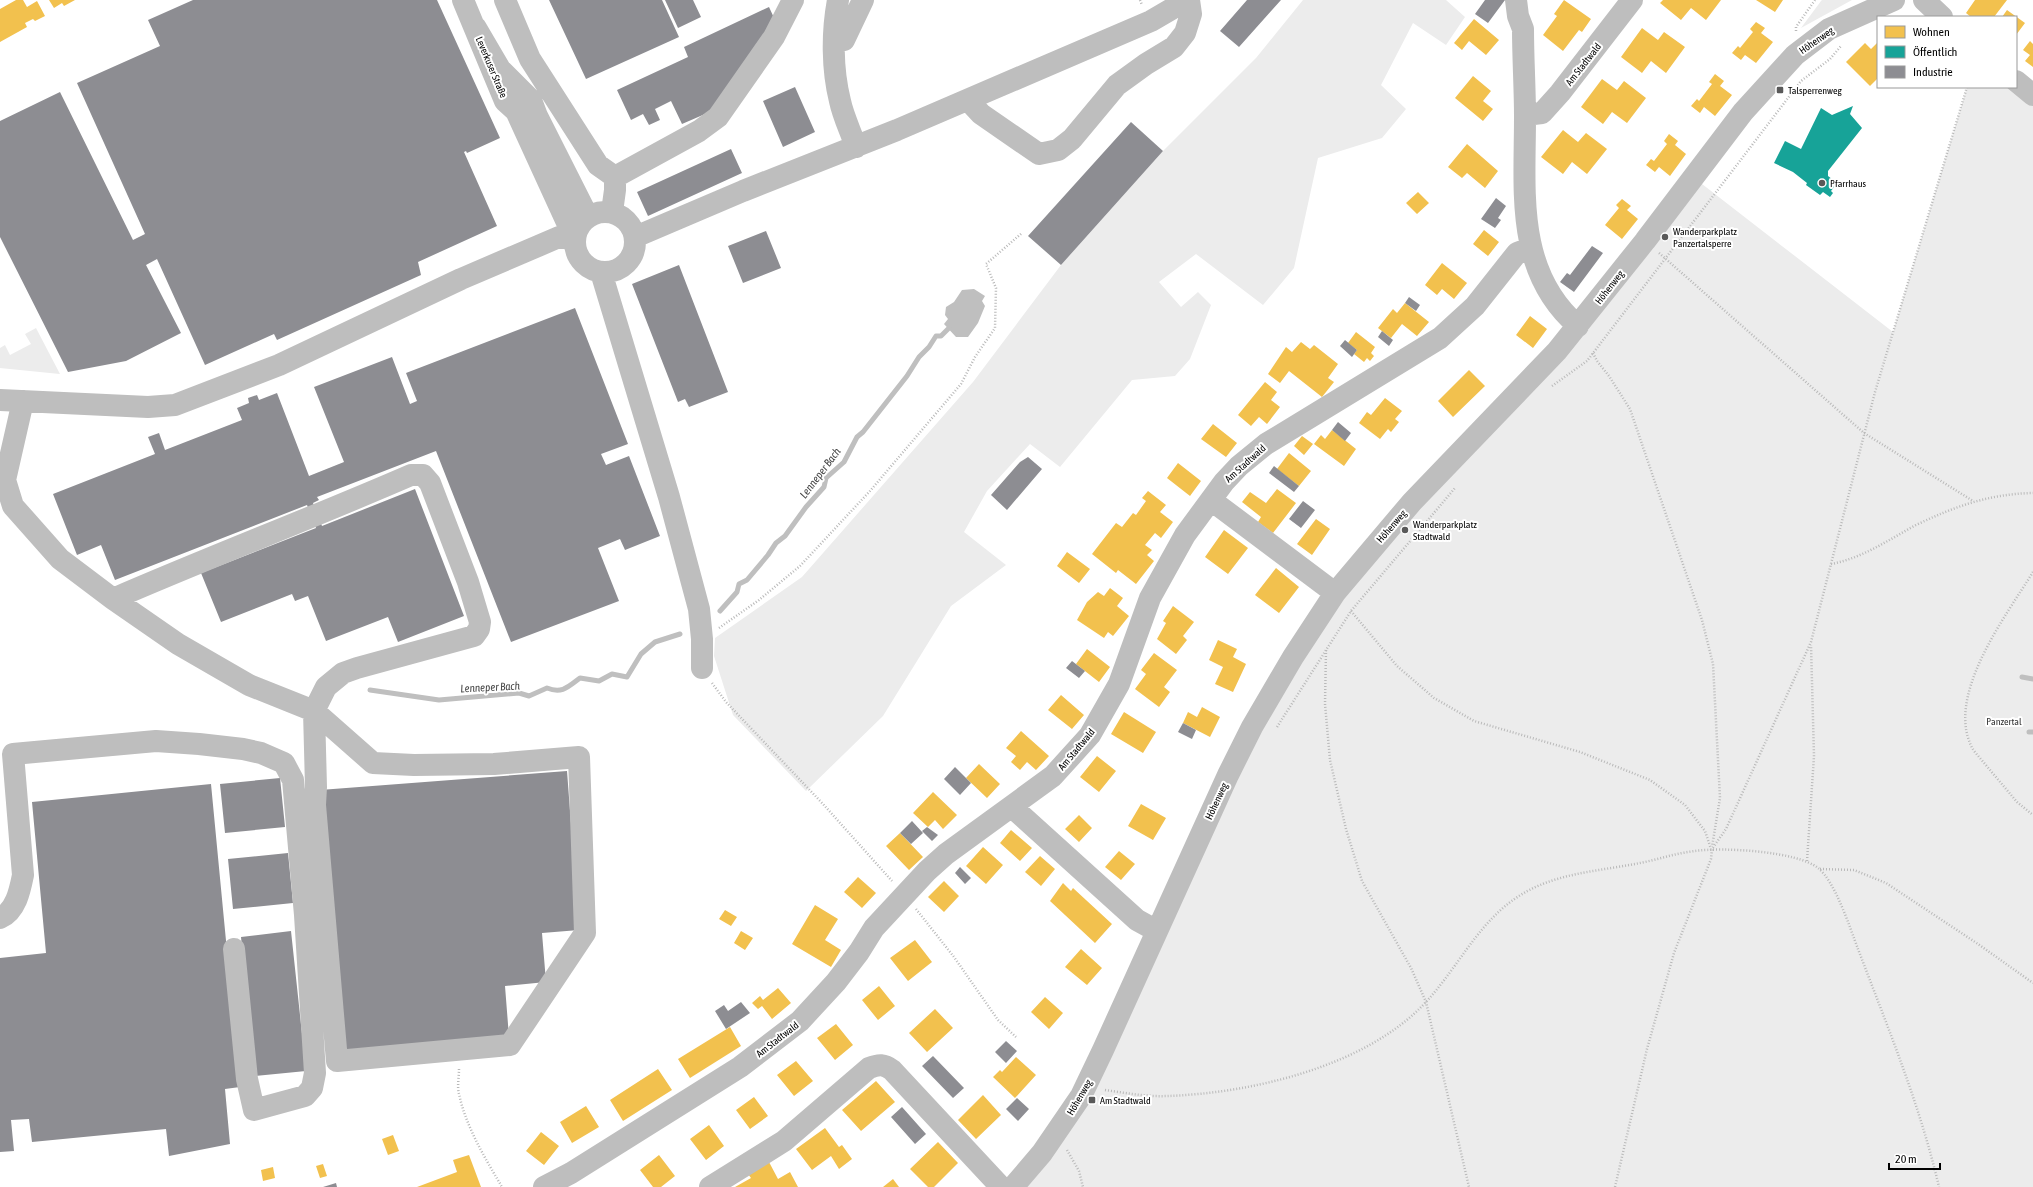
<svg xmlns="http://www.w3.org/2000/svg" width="2033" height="1187" viewBox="0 0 2033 1187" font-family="'Asap Condensed',sans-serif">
<rect width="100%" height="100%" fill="#fff"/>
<path fill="#ececec" d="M1303,0h143l19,17 -19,28 -33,-22 -32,62 25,24 -24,29 -64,20 -24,110 -31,37 -67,-51 -37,28 22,25 17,-15 13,13 -21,54 -15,17 -43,4 -72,87 -30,-23 -43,47 -23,41 42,33 -55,41 -68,110 -77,75 -73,-76 -19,-59 1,-18 87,-61 171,-195 88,-117 102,-114 93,-93z
M1822,0h30l-51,28 20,-27z
M1967,87h49l17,8v1092h-1020l29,-34 251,-496 161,-199 239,-281 200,155z
M36,328l24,46 -60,-6v-20l5,-3 5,10 21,-11 -6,-10z"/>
<path fill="#bfbfbf" d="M974,289l11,7 -3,5 3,5 -7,17 -10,14h-12l-12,-13 4,-5 -3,-4 1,-8 8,-5 8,-12z"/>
<path fill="#f2c14e" d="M16,0h7l4,7 10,-6 8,15 -10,5 -2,-2 -8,4 2,4 -27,15v-33z
M49,0h26l-11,6 -2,-3 -8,5z
M1564,0l27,19 -9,13 -3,-2 -16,21 -20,-16 14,-19 -3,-2z
M1663,0h58l-15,20 -15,-12 -10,12 -21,-17z
M1756,0h27l-8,12z
M1975,0h32l-13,17h-23l-5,-4z
M2007,10l18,13 -9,12v-18h-14z
M1474,19l25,21 -13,15 -17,-14 -7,9 -8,-7z
M1756,22l9,6 -4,5 12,9 -17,21 -11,-8 -4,5 -9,-7 6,-7 2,2 13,-16 -3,-3z
M1642,28l16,12 6,-8 21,15 -19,26 -15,-12 -9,12 -21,-16z
M2030,41l3,3v23l-8,-6 5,-6 -7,-5z
M1878,42v36l-8,8 -24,-24 19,-19 6,6z
M1715,74l9,7 -4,5 12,9 -17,21 -11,-9 -4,6 -9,-7 6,-7 2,2 13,-17 -3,-2z
M1473,76l18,15 -8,10 10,8 -10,12 -28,-23z
M1602,79l15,11 7,-9 22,17 -19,25 -15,-11 -9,12 -22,-17z
M1563,130l15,12 8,-9 21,16 -20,25 -15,-12 -9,12 -22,-17z
M1669,134l9,7 -3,4 11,9 -16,22 -11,-9 -4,5 -9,-7 5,-6 3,2 13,-17 -3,-3z
M1467,144l31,27 -13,17 -18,-15 -5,5 -14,-11z
M1418,192l11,11 -12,11 -11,-11z
M1622,199l9,7 -4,4 11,9 -16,20 -17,-14 14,-17 -3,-3z
M1484,230l15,12 -11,14 -15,-12z
M1442,263l25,20 -13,16 -12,-10 -5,6 -12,-10z
M1405,303l24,19 -12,14 -15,-12 -11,14 -13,-10 15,-19 4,4z
M1530,316l17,13 -14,19 -17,-13z
M1356,332l19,15 -4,6 3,3 -4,5 -3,-3 -3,4 -10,-8 3,-4 -9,-7z
M1301,342l9,7 4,-4 24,19 -10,14 6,4 -12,15 -33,-26 -9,12 -12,-9 18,-27 6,5z
M1469,370l16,16 -32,31 -15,-16z
M1265,382l12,10 -6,8 9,7 -13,17 -8,-7 -8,9 -13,-11z
M1385,398l17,13 -7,8 4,3 -8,10 -3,-3 -8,10 -21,-16 8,-11 4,3z
M1213,424l24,19 -11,14 -25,-18z
M1332,430l24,19 -12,17 -30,-22 7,-9 4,4z
M1302,436l11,8 -9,11 -10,-9z
M1289,453l22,18 -12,15 -22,-17z
M1178,463l23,18 -11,15 -23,-18z
M1277,489l19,14 -23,30 -15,-11 3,-5 -19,-15 8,-10 16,11z
M1148,491l18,14 -6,7 13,10 -12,16 -6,-5 -10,12 7,5 -5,5 7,6 -18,23 -18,-14 -2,3 -24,-19 24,-31 6,4 11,-14 3,2 10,-14 -4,-3z
M1316,519l14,10 -18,26 -15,-11z
M1224,530l24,18 -20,26 -23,-17z
M1067,552l23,17 -11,14 -22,-17z
M1276,568l23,19 -20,26 -24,-18z
M1110,588l13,10 -6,8 12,10 -16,20 -5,-4 -4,6 -27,-18 10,-18 11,-10 6,4z
M1173,606l21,16 -11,14 4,4 -11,14 -19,-15 9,-16 -3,-2z
M1218,640l19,9 -4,8 13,7 -13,28 -18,-8 8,-17 -14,-7z
M1087,649l23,18 -11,15 -23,-18z
M1154,653l23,17 -13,17 6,5 -11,15 -24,-18 11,-15 -5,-4z
M1061,695l23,20 -12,14 -24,-19z
M1202,707l18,10 -10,20 -27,-14 5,-11 9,5z
M1124,712l32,20 -13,21 -32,-19z
M1021,731l28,25 -13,14 -9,-8 -7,8 -9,-8 5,-6 -10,-8z
M1097,756l19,15 -17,21 -19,-15z
M979,764l21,20 -13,14 -21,-20z
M933,792l24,23 -14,14 -8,-9 -7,7 -15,-14z
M1141,804l25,14 -13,22 -25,-14z
M1079,815l13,13 -13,14 -14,-13z
M1011,830l21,18 -12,13 -20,-18z
M900,833l23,24 -14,13 -23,-24z
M983,847l20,18 -17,19 -20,-18z
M1119,851l16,13 -14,16 -16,-13z
M1040,856l15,13 -14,17 -16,-14z
M858,877l18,16 -14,15 -18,-16z
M944,881l15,15 -15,16 -16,-15z
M1063,883l8,8 2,-3 39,36 -17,19 -45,-42z
M815,905l23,14 -13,21 16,10 -10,17 -39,-23z
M725,910l12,7 -6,9 -12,-7z
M741,931l12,7 -8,12 -11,-7z
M915,940l17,22 -24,19 -18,-23z
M1081,949l21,19 -15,17 -22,-18z
M879,986l16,20 -17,14 -16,-20z
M778,988l13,15 -19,16 -10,-13 -4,3 -6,-6 8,-7 3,4z
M1045,997l18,16 -14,16 -18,-17z
M935,1009l18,19 -26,24 -18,-19z
M836,1024l17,21 -18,15 -18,-22z
M730,1027l11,19 -51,32 -12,-19z
M1016,1057l20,18 -21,23 -22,-21 7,-7 2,2z
M796,1061l17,20 -19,15 -17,-21z
M658,1069l14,21 -49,31 -13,-21z
M876,1081l19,21 -34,29 -19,-21z
M983,1095l18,20 -25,24 -18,-19z
M754,1097l14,19 -18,13 -14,-19z
M586,1106l13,21 -27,16 -12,-21z
M709,1125l15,21 -18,14 -16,-21z
M825,1128l14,19 3,-2 10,14 -13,10 -8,-13 -19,14 -16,-21z
M541,1132l18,14 -15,19 -18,-14z
M393,1135l6,16 -11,4 -6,-16z
M938,1142l20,21 -24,24h-6l-18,-18z
M469,1155l12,32h-64l40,-15 -4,-12z
M659,1155l16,21 -14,11h-8l-13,-17z
M769,1162l9,17 12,-7 8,15h-63l16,-9 -3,-4z
M323,1164l4,12 -7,2 -4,-12z
M273,1167l2,11 -12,3 -2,-11z
M893,1179l6,8h-16z"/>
<path fill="#17a398" d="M1853,106l-3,8 12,14 -34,43v5l9,7 -6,8 2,2 -3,4 -7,-5 -3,3 -14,-10 1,-2 -14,-11 -19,-9 11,-22 16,8 20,-41 11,7z"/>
<path fill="#8d8d92" d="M193,0h244l63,138 -33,15 -1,-2 -2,1 33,74 -79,36 3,13 -144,65 -3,-6 -69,31 -48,-106 -11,6 35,68 -55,28 -58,11 -68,-135v-116l60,-29 73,148 12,-6 -68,-151 83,-37 -12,-26z
M549,0h113l17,37 -93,42z
M665,0h28l8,17 -23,11z
M1247,0h34l-42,47 -19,-16z
M1485,0h20l-17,23 -13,-9z
M769,7l6,13 -63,91 -30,13 -11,-23 -16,8 5,11 -11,5 -6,-11 -12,6 -14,-30 71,-33 -4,-10z
M795,87l20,45 -32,15 -20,-46z
M1131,122l32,29 -102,114 -33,-29z
M731,149l11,24 -94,43 -11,-24z
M1496,198l10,8 -8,12 3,2 -6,8 -14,-9z
M766,231l15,37 -38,15 -15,-37z
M1592,246l11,7 -29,39 -14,-10 7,-9 3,2z
M679,265l49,127 -39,15 -4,-8 -7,3 -46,-118z
M1409,297l11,8 -4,6 -11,-8z
M575,308l53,136 -27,10 5,11 23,-9 31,80 -35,14 -5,-11 -22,9 21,53 -108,41 -75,-191 -119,46 2,3 -6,3 9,23 93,-37 49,127 -66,26 -10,-25 -62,24 -18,-45 -13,5 -3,-7 -71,28 -20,-49 115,-45 -9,-23 -192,75 -14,-35 -24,10 -24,-61 102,-40 -7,-17 11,-4 6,17 77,-30 -5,-12 12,-5 -1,-5 9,-3 2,5 18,-7 32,83 35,-14 -30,-75 78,-30 18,47 7,-3 -11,-28z
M1382,331l11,9 -4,6 -11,-9z
M1345,340l12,10 -5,7 -12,-11z
M1338,422l13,11 -6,8 -13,-11z
M1028,457l14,12 -35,41 -16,-15 29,-33z
M1274,466l25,20 -5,6 -25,-19z
M1303,501l12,9 -14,18 -12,-9z
M1072,661l13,10 -6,7 -13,-10z
M1183,723l13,7 -4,9 -14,-7z
M955,767l16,16 -11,12 -16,-16z
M567,771l12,159 -37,3 4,49 -41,4 4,51 -168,14 -21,-261z
M280,778l5,49 -60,6 -5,-49z
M211,784l29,303 -15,2 5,55 -61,12 -3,-27 -134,13 -3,-23 -18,1 3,31 -14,1v-194l46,-5 -14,-151z
M912,821l11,12 -12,11 -11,-11z
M927,827l11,8 -6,6 -10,-10z
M288,853l5,50 -60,6 -5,-50z
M960,867l11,11 -6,6 -10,-11z
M291,931l15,140 -51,5 -14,-139z
M741,1002l9,11 -24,16 -11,-18 9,-6 4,6z
M1006,1041l11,10 -11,12 -11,-11z
M933,1056l31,32 -11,10 -31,-32z
M1017,1098l12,11 -11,12 -12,-12z
M902,1107l24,27 -11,10 -24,-27z
M336,1183l1,4h-14z"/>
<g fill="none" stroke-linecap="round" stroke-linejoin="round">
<path stroke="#bfbfbf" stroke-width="5" d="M720,611l17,-19 2,-8 8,-4 21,-25 8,-12 9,-7 21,-29 18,-20 2,-9 18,-16 13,-25 6,-5 44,-56 12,-19 10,-10 7,-11h5l8,-8
M2022,677l11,2
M370,690l69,10 80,-7 10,3 18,-8c15,6 21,-1 33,-10l19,3 13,-7 15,3 14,-23 14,-12 25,-8
M2029,732h4"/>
<path stroke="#b9b9b9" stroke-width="2.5" stroke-dasharray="1 2" stroke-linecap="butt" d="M1140,0l2,5
M1796,31v-4l19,-27
M1659,253l205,180 109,68
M1593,353l4,8 12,15 21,33 72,211 11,44 7,134 -8,49
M1552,386l35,-25 214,-280 29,-22 11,-13
M1831,564c32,-6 57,-24 85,-39 40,-19 73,-31 117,-32
M2033,572c-27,44 -91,127 -59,179l43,51 16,13
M1351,611l46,55 37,32 40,23 106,31 70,28 35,25 20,26 6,18
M719,628l40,-28 41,-34 70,-75 91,-107 14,-27 20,-29 1,-40 -10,-24 36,-31
M1326,650l-1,54 5,56 16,69 16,52 49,87 15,34 43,185
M712,683l14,19 97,102 69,77
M1277,727l74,-116 104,-123
M1807,861l7,-105 -3,-111
M1820,869l34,1 32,13 92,61 55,39
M916,909l38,48 44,63 18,17
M459,1069c0,8 -2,18 0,25 7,33 26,64 43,93
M1105,1090c21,3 42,7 63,6 85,-3 198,-30 257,-93 33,-35 53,-81 94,-107 37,-24 84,-25 126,-34 17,-4 33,-9 50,-11 27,-4 102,0 123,17 17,13 32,60 40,81 30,79 62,156 81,238
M1067,1150l12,21 4,16
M1615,1187l32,-138 27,-96 37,-94 1,-10 14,-20 85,-187 64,-250 92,-305"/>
<path stroke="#bebebe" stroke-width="22" d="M463,0l42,101 11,10 13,-5 2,-6 -31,-31 -24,-41
M505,0l25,59 68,106 17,12v13l-3,22
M838,0c-6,32 -6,69 2,101 3,15 11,31 16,46
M1516,0l2,16 5,13c0,30 2,59 2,88 0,75 -10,155 53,209
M1924,0l18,17
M835,41l9,-1 19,-40
M2016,81l17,14
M531,100l6,16 51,101
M968,100l13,14 58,40 19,-4 14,-11 45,-54 29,-21 28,-17 11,-14 6,-19 -2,-14
M516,111l59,129
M1525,115l17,-2 18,-20 72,-93
M615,177l84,-46 19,-14 56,-80 19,-37
M575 242a30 30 0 1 1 60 0a30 30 0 1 1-60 0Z
M635,237l108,-46 154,-61 254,-109 36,-21
M601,272l68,225 30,112 3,30v29
M0,400l148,7 27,-2 104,-40 182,-86 98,-42 16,3
M23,401l-18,79 8,26 47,53 53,40c99,-43 199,-81 298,-124h12l7,8 38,99 12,40 -1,7 -5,7 -117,32 -14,5 -17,14 -12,24 2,76 -1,18 22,256 173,-16 75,-112 -6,-176 -85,7 -80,1 -41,-2 -59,-52 -65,-26 -71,-41 -65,-45
M1211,500l124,93
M1012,807l125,113 20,11
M0,918c16,-7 20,-28 23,-43l-10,-121 143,-13 43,3 44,5 18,4 23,10 9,17 12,135 10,158 -3,15 -7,8 -51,14 -7,-31 -13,-130
M544,1187l27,-14 169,-106 60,-46 36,-39 23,-30 15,-24 53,-57 19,-17 107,-78 37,-41 29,-51 31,-86 35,-63 39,-53 15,-16 27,-22 174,-106 35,-32 42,-53 13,-5
M710,1187l74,-46 85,-73c10,-4 15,-4 23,2l109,117
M1013,1187l29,-34 39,-57 22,-46 125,-275 24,-48 41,-70 42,-64 77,-91 145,-151 88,-110 98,-129 52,-57 34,-26 65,-29"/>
</g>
<g fill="#595959" stroke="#fff" stroke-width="1.5">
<rect x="1776" y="86" width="8" height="8" rx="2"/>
<circle cx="1822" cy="183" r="4"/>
<circle cx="1665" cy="237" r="4"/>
<circle cx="1405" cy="530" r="4"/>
<rect x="1088" y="1096" width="8" height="8" rx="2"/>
</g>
<g text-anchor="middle" stroke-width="4" stroke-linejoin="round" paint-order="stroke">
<g font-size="10" fill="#000" stroke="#fff">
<text transform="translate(1816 40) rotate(-35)" y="4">Höhenweg</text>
<text transform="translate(1583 64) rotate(-52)" y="4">Am Stadtwald</text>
<text transform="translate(492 67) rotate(67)" y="4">Leverkuser Straße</text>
<text transform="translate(1609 287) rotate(-52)" y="4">Höhenweg</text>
<text transform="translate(1245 463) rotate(-42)" y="4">Am Stadtwald</text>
<text transform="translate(1391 526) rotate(-49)" y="4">Höhenweg</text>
<text transform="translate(1076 749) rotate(-50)" y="4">Am Stadtwald</text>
<text transform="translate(1216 801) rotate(-65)" y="4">Höhenweg</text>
<text transform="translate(777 1039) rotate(-38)" y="4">Am Stadtwald</text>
<text transform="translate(1079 1097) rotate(-60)" y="4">Höhenweg</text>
</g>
<g font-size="10" fill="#000" stroke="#fff" text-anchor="start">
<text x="1788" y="94">Talsperrenweg</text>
<text x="1830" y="187">Pfarrhaus</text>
<text x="1673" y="235">Wanderparkplatz<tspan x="1673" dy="12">Panzertalsperre</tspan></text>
<text x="1413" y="528">Wanderparkplatz<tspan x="1413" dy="12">Stadtwald</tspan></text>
<text x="1100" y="1104">Am Stadtwald</text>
</g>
<g font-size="10" fill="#333" stroke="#fff">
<text x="2004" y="725">Panzertal</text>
</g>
<g font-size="11" font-style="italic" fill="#444" stroke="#fff">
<text transform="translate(820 473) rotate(-53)" y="4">Lenneper Bach</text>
<text transform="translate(490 687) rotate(-3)" y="4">Lenneper Bach</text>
</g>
</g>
<rect x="1877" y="16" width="140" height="72" fill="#ffffff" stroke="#999999"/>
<rect x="1885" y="26" width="20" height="12" fill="#f2c14e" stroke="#999999"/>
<text x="1913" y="36" font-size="12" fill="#000000">Wohnen</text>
<rect x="1885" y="46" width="20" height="12" fill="#17a398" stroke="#999999"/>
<text x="1913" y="56" font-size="12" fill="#000000">Öffentlich</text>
<rect x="1885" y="66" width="20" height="12" fill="#8d8d92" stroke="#999999"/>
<text x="1913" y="76" font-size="12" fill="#000000">Industrie</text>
<path d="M1889 1163v6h51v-6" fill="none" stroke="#000000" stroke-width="2"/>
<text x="1895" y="1163" font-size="12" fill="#000000" stroke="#ffffff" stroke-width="3" paint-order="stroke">20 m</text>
</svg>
